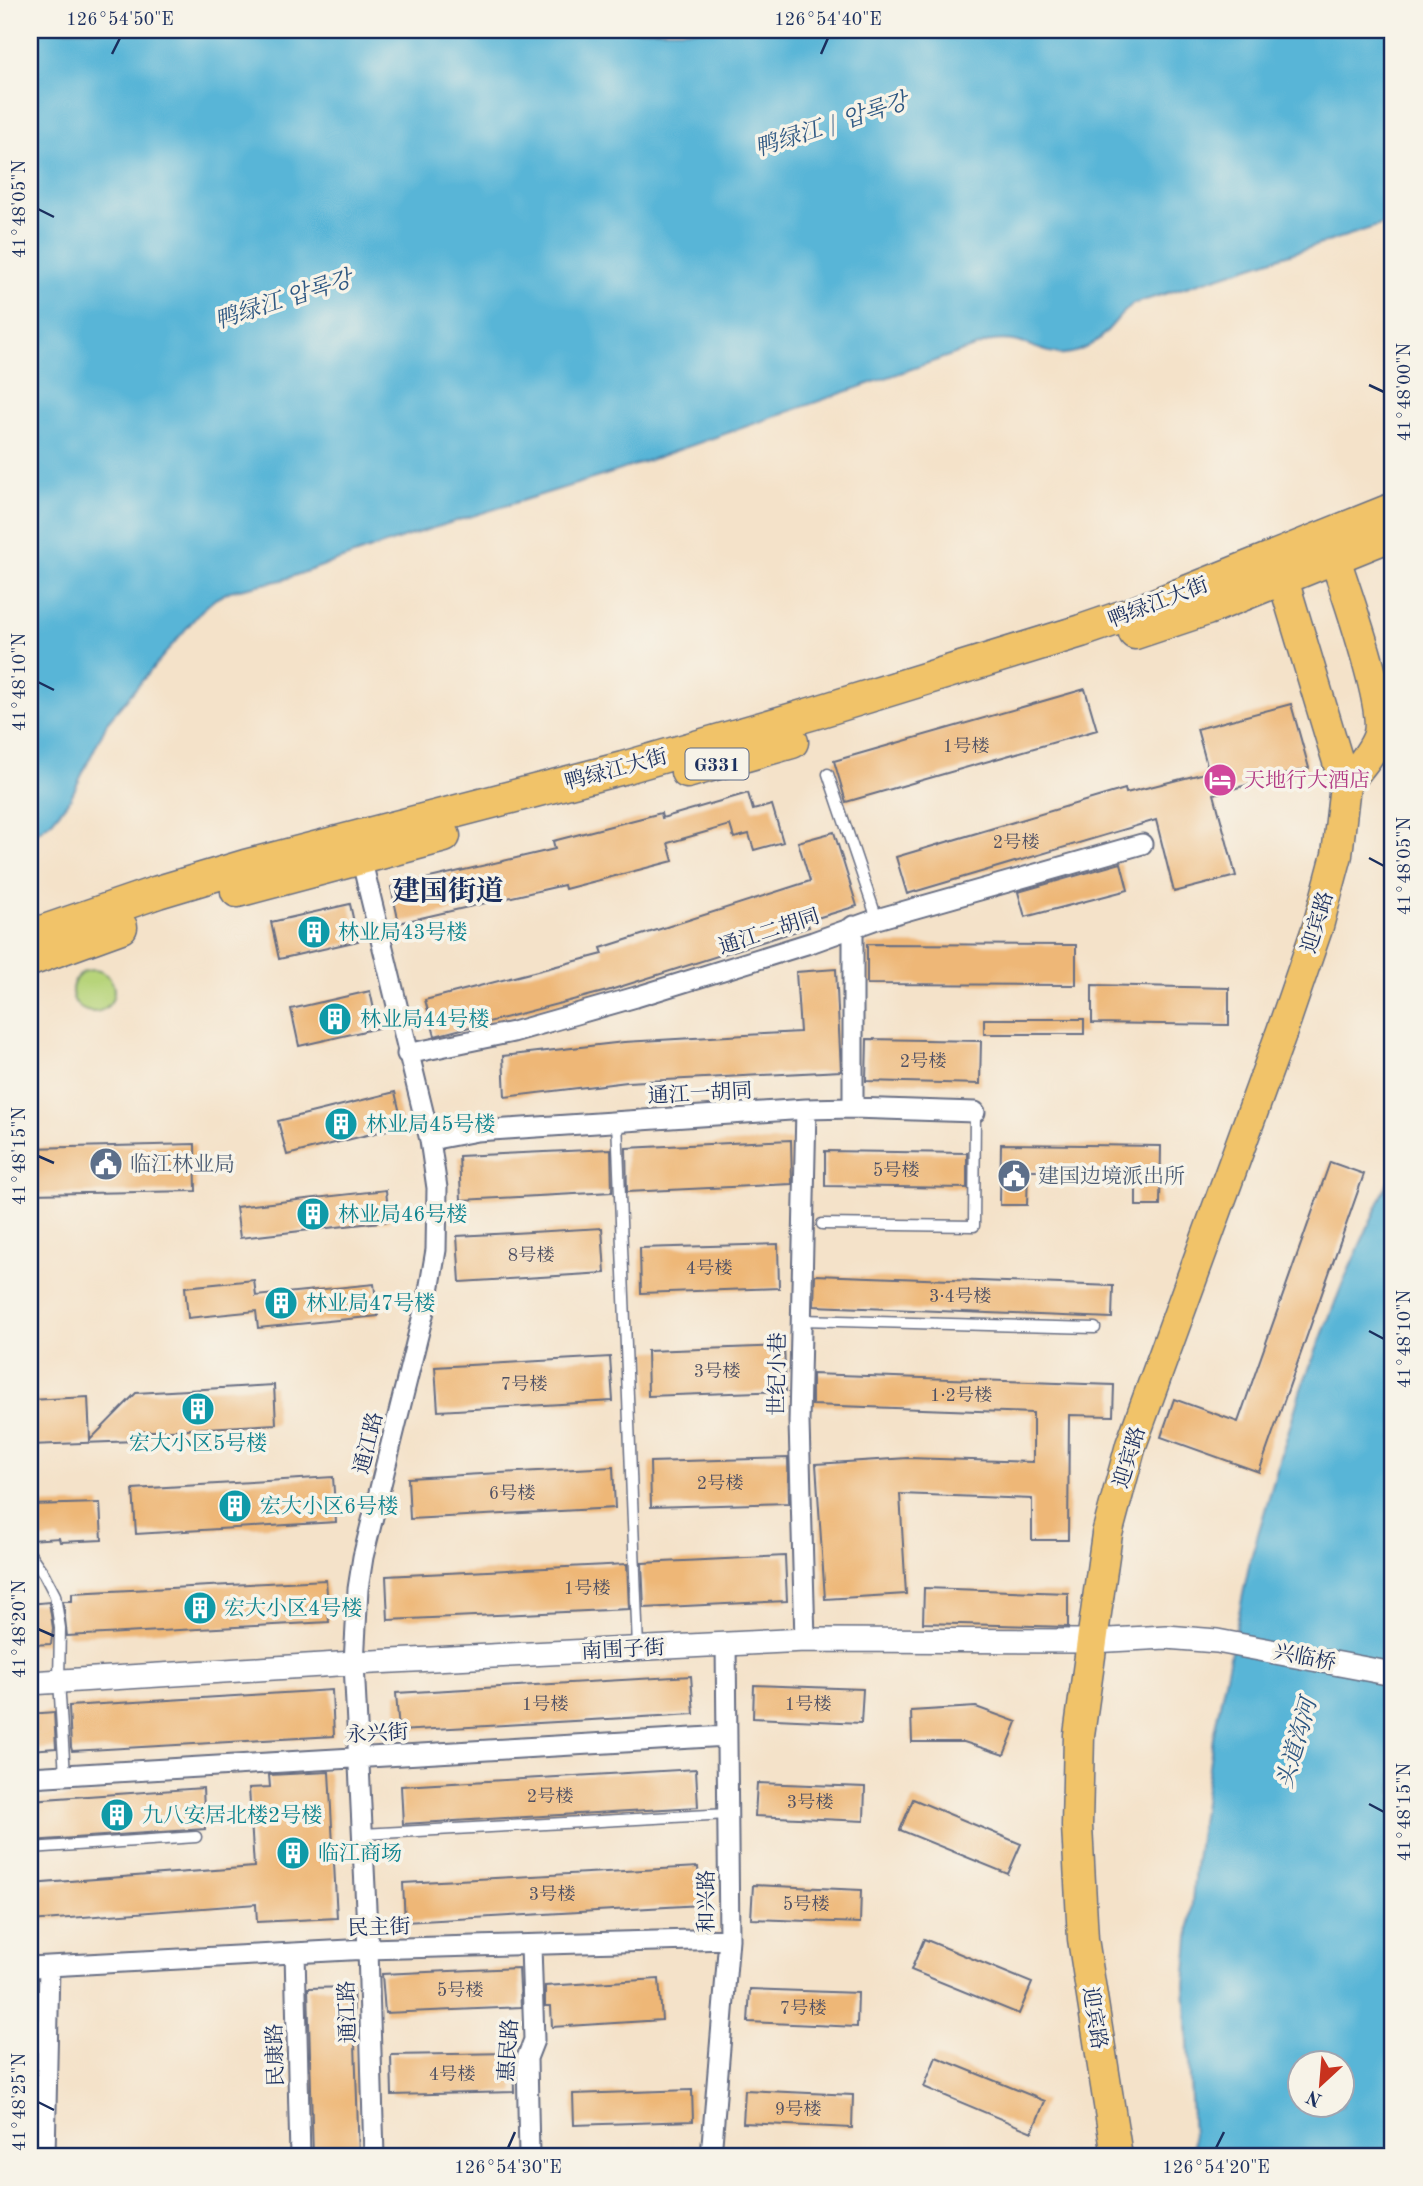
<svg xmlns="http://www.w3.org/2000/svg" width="1423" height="2186" viewBox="0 0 1423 2186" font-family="'Old Standard TT','Noto Serif SC','Noto Serif KR',serif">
<rect width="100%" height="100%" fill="#f7f3e8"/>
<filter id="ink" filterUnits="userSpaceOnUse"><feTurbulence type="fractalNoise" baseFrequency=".0143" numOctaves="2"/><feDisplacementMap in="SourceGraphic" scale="14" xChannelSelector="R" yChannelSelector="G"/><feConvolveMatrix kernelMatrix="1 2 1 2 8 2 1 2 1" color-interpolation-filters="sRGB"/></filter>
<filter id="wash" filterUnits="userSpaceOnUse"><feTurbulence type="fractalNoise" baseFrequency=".00686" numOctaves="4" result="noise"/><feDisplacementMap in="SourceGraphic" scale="28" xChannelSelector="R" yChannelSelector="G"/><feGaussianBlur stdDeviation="1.57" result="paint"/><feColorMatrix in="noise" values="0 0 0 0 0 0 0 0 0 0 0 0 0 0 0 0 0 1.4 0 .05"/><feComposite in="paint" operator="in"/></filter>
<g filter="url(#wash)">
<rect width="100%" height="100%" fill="#f4e2c9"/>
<path fill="#f5d3c1" d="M30,2006h8l2,28 -8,122h-2z"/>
<path fill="#b7d47a" stroke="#69826c" stroke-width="2" d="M72 991a21 21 0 1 1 42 0a21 21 0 1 1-42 0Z"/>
<path fill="#58b5d7" stroke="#3a729a" stroke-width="2" fill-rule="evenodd" d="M30,30h1363v191l-260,83c-15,11 -23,27 -38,38 -43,31 -60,-8 -103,-1l-377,131 -204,63 -129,45 -52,11 -15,8 -14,12 -93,110 -38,78 -18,22 -22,17z
M1393,1171v985h-199l-9,-171 10,-118 18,-130 37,-176 51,-172 41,-104zM1300,2064h42v42h-42z"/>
<g id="blocks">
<path fill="#eeb777" d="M1085,689l12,41 -251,72 -12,-41z
M1291,704l18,64 -95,26 22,82 -62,16 -18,-72 -249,74 -11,-37 229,-68 1,4 83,-21 -12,-43z
M748,793l5,17 19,-5 11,37 -29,8 -5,-16 -15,4 -4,-13 -62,18 5,18 -108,28 -1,-4 -165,38 -8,-36 164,-38 -2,-8 108,-28 1,5z
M834,832l23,74 -50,15 2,6 -202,64 -172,45 -10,-36 178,-46 -2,-6 209,-67 -12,-39z
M1121,863l7,27 -103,27 -7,-25z
M350,904l8,37 -79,18 -8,-37z
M867,944l209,1v40l-209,-1z
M836,969l5,102 -214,11 -122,15 -2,-41 121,-14 176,-10 -4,-60z
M1092,985l137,3v37l-137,-2z
M370,991l8,37 -79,18 -8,-37z
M984,1019h100v15h-100z
M867,1039l114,2 -1,43 -114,-3z
M395,1092l8,34 -116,29 -9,-34z
M791,1140l1,44 -165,8 -1,-44z
M195,1144l1,47 -166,3v-46z
M1001,1144l160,2 -1,60h-24v-35h-44v11h-19v-12h-45l-1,35h-27z
M611,1149l1,43 -151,8 -2,-44z
M825,1151l142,2v35l-142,-2z
M1330,1162l34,12 -105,298 -98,-35 13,-38 64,23z
M386,1190l3,31 -149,17 -4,-31z
M602,1228l3,45 -145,9 -3,-46z
M778,1244l1,44 -138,5 -1,-45z
M815,1275l298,11 -1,32 -298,-12z
M254,1280l2,16 118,-12 4,32 -120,12 -2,-17 -68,7 -3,-31z
M784,1346l2,45 -138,5 -1,-45z
M610,1357l3,44 -175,10 -3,-44z
M812,1374l302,11 -1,31 -44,-1 -1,125h-36v-41l-132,-5 6,100 -81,5 -9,-135 92,-6 125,4v-49l-221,-8z
M274,1385l2,39 -140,8v9l-106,4v-45l58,-3 2,43 46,-47z
M788,1458l1,45 -138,4 -1,-45z
M613,1467l2,41 -205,11 -2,-41z
M333,1477l3,45 -200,12 -3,-45z
M100,1503l2,37 -42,2 -1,-4 -29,2v-35z
M785,1556l2,45 -143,7 -2,-45z
M627,1564l2,45 -241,11 -2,-44z
M326,1580l3,42 -262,14 -4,-35h9v-8z
M924,1588l144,5v34l-145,-4z
M49,1602l4,26 -2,16 -21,1v-41z
M691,1676l3,38 -295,17 -3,-38z
M754,1685l109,4 -2,34 -108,-5z
M332,1690l2,46 -262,15 -1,-4 -2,-41z
M976,1707l41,15 -13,33 -40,-13h-52l-1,-31z
M54,1712l2,36 -26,2v-36z
M696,1769l2,38 -295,17 -2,-38z
M329,1772l8,146 -80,4 -1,-18 -226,17v-37l224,-17 -5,-79 21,-1 -1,-12z
M757,1783l108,4 -1,34 -109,-5z
M203,1788l2,41 -175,12v-41z
M913,1799l108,45 -13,30 -108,-44z
M698,1867l3,38 -296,17 -2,-39z
M753,1885l108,5 -1,33 -109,-4z
M924,1939l108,44 -13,31 -108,-44z
M519,1968l2,39 -136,6 -3,-39z
M659,1979l3,41 -110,7 -1,-21h-6v-20z
M353,1987l6,169h-46l-5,-168z
M750,1989l108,4 -1,34 -109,-5z
M513,2053l1,39 -122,3 -1,-40z
M936,2057l109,44 -13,31 -108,-45z
M692,2090l1,31 -119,4 -1,-31z
M745,2090l108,5 -1,33 -109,-5z"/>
</g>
</g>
<g filter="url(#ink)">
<use href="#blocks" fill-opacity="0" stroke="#676e83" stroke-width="2"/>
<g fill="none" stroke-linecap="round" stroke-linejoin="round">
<defs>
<path id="service" d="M828,774l49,145
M617,1121l21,527
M822,1224l152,2 1,-114
M801,1320l294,8
M30,1554l14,20 11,21 5,33 -1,53 6,94
M363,1834l365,-20
M30,1848l166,-11"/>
<path id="minor" d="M359,850l71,290 7,48 -1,62 -7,41 -66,266 -5,32 -4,74 14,286 6,207
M853,926v182
M407,1054l106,-22 123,-35 177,-55 64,-23 265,-75
M430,1140l47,-9 329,-22 47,-1 122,4
M805,1640l-6,-218 7,-313
M30,1777l697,-41
M295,1953l5,203
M30,1967l338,-18 361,-10
M45,2156l4,-190
M529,2156l-2,-98 7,-18 -3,-94
M711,2156l18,-217 -3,-295"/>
<path id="tertiary" d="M30,1683l324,-20 451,-23 286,1 75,-4 51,4 176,33"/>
<path id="primary" d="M1327,535c12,38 62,171 51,202 -6,17 -22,34 -33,48
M1117,2156l-34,-217 -6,-113 2,-91 28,-201 24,-89 151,-414 36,-105 19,-71 8,-70 -69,-229"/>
<path id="trunk" d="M1135,633l72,-24 186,-75
M687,772l105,-30
M237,891l207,-55
M30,936l128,-44 87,-26 378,-98 191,-55 267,-82 58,-20 254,-102
M30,960l91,-33"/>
</defs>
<use href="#service" stroke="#676e83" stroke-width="13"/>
<use href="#minor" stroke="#676e83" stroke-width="23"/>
<use href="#tertiary" stroke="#676e83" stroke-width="26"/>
<use href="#primary" stroke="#676e83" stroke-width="33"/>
<use href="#trunk" stroke="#676e83" stroke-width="35"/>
<use href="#service" stroke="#fff" stroke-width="10"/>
<use href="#minor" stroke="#fff" stroke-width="19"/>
<use href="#tertiary" stroke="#fff" stroke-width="23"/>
<use href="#primary" stroke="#f1c369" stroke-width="30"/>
<use href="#trunk" stroke="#f1c369" stroke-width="32"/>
</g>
</g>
<path fill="none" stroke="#1b2f5e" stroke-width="2.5" d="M112,54l8,-16M821,54l7,-16M38,209l16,8M1369,385l15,7M38,682l16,8M1369,858l15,8M38,1156l16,7M1369,1331l15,8M38,1629l16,7M1369,1804l15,8M38,2102l16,8M508,2148l7,-16M1216,2148l8,-16"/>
<defs>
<symbol id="hotel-disc" viewBox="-11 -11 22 22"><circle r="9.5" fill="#d1479c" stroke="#f7f3e8"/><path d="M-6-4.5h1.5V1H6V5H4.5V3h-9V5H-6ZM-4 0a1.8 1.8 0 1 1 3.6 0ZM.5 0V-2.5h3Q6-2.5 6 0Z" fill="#fff"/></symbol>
<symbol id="building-disc" viewBox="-11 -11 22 22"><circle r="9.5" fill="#0f9aa8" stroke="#f7f3e8"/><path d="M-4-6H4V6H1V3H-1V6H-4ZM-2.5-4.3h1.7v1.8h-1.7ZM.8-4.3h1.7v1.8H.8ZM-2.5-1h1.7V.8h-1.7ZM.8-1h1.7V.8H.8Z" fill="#fff"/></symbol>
<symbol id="civic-disc" viewBox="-11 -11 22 22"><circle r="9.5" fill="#5c6f8a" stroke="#f7f3e8"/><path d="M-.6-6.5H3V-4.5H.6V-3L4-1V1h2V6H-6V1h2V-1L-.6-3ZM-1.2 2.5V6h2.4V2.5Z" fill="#fff"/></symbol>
</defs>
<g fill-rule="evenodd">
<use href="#hotel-disc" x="1201" y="761" width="38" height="38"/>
<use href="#building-disc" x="295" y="913" width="38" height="38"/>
<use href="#building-disc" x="316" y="1000" width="38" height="38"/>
<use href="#building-disc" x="322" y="1105" width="38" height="38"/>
<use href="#civic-disc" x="87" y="1145" width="38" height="38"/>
<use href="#civic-disc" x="995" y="1157" width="38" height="38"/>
<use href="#building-disc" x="294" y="1195" width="38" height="38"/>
<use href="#building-disc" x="262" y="1284" width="38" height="38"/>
<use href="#building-disc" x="179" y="1390" width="38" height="38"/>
<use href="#building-disc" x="216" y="1487" width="38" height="38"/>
<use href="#building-disc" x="181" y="1589" width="38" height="38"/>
<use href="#building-disc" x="98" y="1796" width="38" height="38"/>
<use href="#building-disc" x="274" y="1834" width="38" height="38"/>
</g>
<g text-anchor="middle" stroke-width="7" stroke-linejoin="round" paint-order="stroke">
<g font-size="18" fill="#505164">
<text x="966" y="752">1号楼</text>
<text x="1016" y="848">2号楼</text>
<text x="923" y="1067">2号楼</text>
<text x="896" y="1176">5号楼</text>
<text x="531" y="1261">8号楼</text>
<text x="709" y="1274">4号楼</text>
<text x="960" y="1302">3·4号楼</text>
<text x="717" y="1377">3号楼</text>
<text x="524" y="1390">7号楼</text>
<text x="961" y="1401">1·2号楼</text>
<text x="720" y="1489">2号楼</text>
<text x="512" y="1499">6号楼</text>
<text x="587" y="1594">1号楼</text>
<text x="545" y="1710">1号楼</text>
<text x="808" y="1710">1号楼</text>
<text x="550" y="1802">2号楼</text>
<text x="810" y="1808">3号楼</text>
<text x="552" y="1900">3号楼</text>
<text x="806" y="1910">5号楼</text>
<text x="460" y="1996">5号楼</text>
<text x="803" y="2014">7号楼</text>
<text x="452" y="2080">4号楼</text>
<text x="798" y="2115">9号楼</text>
</g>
<rect fill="#f7f3e8" stroke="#5d6a87" stroke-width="2" x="685.5" y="748.5" width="63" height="31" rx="5"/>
<g font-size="19" font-weight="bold" fill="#1b2f5e">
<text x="717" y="771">G331</text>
</g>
<g font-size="21" fill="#1b2f5e" stroke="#f7f3e8">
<text transform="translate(1158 602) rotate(-21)" y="7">鸭绿江大街</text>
<text transform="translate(616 769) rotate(-15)" y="7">鸭绿江大街</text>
<text transform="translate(1317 922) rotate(-73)" y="7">迎宾路</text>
<text transform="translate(769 931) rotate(-18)" y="7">通江二胡同</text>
<text transform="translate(700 1093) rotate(-3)" y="7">通江一胡同</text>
<text transform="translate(777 1374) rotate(-89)" y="7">世纪小巷</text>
<text transform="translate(368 1443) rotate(-76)" y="7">通江路</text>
<text transform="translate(1129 1457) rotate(-73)" y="7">迎宾路</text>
<text transform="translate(623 1649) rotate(-3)" y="7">南围子街</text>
<text transform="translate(1305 1657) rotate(11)" y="7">兴临桥</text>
<text transform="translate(377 1733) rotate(-3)" y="7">永兴街</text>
<text transform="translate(706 1901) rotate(-90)" y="7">和兴路</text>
<text transform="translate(379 1927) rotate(-2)" y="7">民主街</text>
<text transform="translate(347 2012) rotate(-92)" y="7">通江路</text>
<text transform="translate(1095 2018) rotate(81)" y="7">迎宾路</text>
<text transform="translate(508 2050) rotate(-86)" y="7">惠民路</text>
<text transform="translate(275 2055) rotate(-92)" y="7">民康路</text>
</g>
<g font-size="21" fill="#b23c85" stroke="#f7f3e8" text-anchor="start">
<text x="1244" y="787">天地行大酒店</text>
</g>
<g font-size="21" fill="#0d838f" stroke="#f7f3e8" text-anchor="start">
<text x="338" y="939">林业局43号楼</text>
<text x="360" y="1026">林业局44号楼</text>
<text x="366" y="1131">林业局45号楼</text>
<text x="338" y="1221">林业局46号楼</text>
<text x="306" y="1310">林业局47号楼</text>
<text x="198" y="1450" text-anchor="middle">宏大小区5号楼</text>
<text x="260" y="1513">宏大小区6号楼</text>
<text x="224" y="1615">宏大小区4号楼</text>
<text x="142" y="1822">九八安居北楼2号楼</text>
<text x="318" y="1860">临江商场</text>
</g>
<g font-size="21" fill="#4e5e75" stroke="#f7f3e8" text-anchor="start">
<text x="130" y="1171">临江林业局</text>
<text x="1038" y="1183">建国边境派出所</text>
</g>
<g font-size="23" font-style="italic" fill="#2d5782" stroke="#f7f3e8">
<text transform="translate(831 124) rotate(-18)" y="8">鸭绿江 / 압록강</text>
<text transform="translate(283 299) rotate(-18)" y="8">鸭绿江 압록강</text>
<text transform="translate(1296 1743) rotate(-74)" y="8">头道沟河</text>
</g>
<g font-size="28" font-weight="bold" fill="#1b2f5e" stroke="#f7f3e8">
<text x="448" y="900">建国街道</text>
</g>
</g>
<rect width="1423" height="2186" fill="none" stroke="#f7f3e8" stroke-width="77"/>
<g transform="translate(1321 2084) rotate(206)"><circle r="33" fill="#f7f3e8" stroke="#9fa5b1" stroke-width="2"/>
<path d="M0-5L12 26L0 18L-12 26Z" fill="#c8321e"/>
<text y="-10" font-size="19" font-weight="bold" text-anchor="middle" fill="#1b2f5e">N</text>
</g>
<rect x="38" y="38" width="1346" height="2110" fill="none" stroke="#1b2f5e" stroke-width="2.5"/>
<g font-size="18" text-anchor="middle" fill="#1b2f5e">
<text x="120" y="25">126°54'50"E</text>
<text x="828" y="25">126°54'40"E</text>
<text transform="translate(19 209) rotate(-90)" y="6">41°48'05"N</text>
<text transform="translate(1404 392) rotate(-90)" y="6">41°48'00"N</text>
<text transform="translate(19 682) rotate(-90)" y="6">41°48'10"N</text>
<text transform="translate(1404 866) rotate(-90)" y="6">41°48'05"N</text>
<text transform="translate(19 1156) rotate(-90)" y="6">41°48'15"N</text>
<text transform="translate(1404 1339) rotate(-90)" y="6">41°48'10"N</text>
<text transform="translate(19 1629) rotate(-90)" y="6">41°48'20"N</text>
<text transform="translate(1404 1812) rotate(-90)" y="6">41°48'15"N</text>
<text transform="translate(19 2102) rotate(-90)" y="6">41°48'25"N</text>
<text x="508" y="2173">126°54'30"E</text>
<text x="1216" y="2173">126°54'20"E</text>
</g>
</svg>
